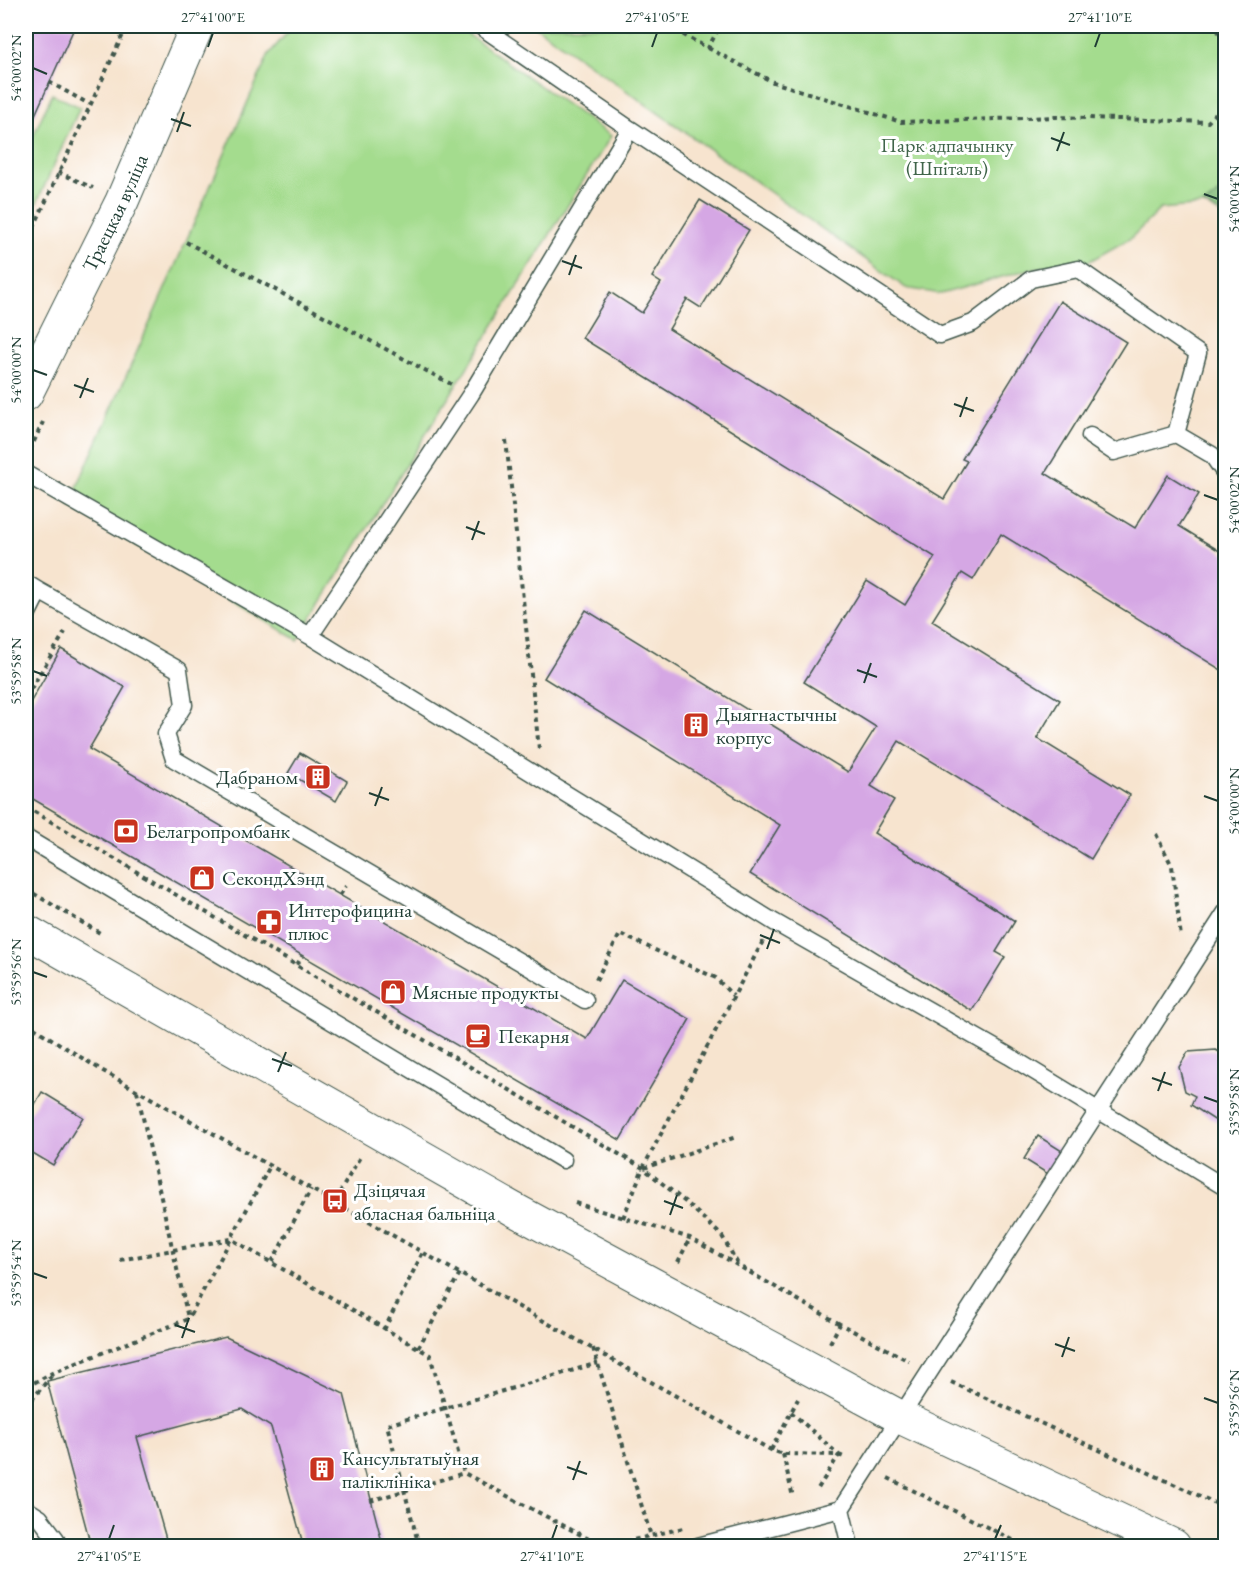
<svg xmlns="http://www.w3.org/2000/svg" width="1251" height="1572" viewBox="0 0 1251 1572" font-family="'EB Garamond',serif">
<rect width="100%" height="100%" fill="#fff"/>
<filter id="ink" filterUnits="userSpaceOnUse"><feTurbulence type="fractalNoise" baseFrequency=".0167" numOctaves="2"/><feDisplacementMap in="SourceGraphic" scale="12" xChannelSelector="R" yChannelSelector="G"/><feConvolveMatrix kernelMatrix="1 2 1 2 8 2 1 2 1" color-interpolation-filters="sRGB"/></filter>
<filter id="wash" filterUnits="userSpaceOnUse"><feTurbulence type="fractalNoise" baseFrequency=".008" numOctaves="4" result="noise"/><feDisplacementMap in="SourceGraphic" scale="24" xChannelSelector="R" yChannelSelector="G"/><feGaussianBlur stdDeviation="1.35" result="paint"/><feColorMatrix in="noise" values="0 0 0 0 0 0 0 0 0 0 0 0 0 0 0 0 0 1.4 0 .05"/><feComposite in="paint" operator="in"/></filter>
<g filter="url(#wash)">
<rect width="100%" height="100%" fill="#f7e4cf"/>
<path fill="#a4dc8e" stroke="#628c61" stroke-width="1.5" d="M293,26h163l155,110 -313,504 -229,-135 200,-451z
M535,26h690v163l-21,16 -44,4 -29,29 -43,24 -58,7 -89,25 -35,-6z
M52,94l28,13 -54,120v-75z"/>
<path fill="#83bc79" stroke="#517c56" stroke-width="1.5" d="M1225,189v28l-21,-12z"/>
<g id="blocks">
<path fill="#d5a7e4" d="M26,26h49l-49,109z
M700,200l49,30 -48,78 -14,-9 -18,30 275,170 23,-38 -5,-2 98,-158 66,41 -81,131 90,55 33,-53 31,19 -20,32 47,29v118l-225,-139 -28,46 -11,-7 -30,48 128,79 -23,38 93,57 -39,64 -192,-118 -28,45 23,14 -20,33 141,88 -19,31 9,5 -33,54 -222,-137 30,-49 -236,-147 42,-68 262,162 28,-45 -72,-45 63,-101 38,24 30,-48 -353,-219 28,-46 32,21 19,-30 -9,-6z
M61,649l64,38 -36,62 498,290 35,-59 68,39 -70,121 -594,-345v-85z
M300,753l47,28 -11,20 -48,-28z
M1216,1050l10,6v65l-4,4 -31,-20 4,-9 -10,-5 -6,-24 9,-15z
M42,1092l41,25 -30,48 -27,-16v-29z
M1038,1136l24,15 -14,23 -24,-15z
M226,1337l118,57 39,152h-87l7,-2 -32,-117 -29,-18 -105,28 31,109h-77l-44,-165z"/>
</g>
</g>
<g filter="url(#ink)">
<use href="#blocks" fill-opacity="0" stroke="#3f564b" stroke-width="1.5"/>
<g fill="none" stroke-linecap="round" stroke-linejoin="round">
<defs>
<path id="lane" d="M630,129l310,206 33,-12 58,-44 47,-10 120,84 -22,81
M1090,436l24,16 62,-18 36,21 14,20
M26,474l284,162 464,286 235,134 217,132
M26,583l13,8 -13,26
M39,591l140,79 5,35 -18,29 8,25 411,241
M310,636l161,-242 159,-265 -150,-103
M26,838l537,322
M26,1509l14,9 16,21 -1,7
M841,1509l9,37
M698,1546l143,-37 385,-597"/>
<g id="secondary">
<path id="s1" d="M26,394l96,-193 75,-175"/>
<path d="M26,931l487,278 150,81 237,127 274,129"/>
</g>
</defs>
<use href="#lane" stroke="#3f564b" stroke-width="19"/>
<use href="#secondary" stroke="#3f564b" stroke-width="35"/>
<path stroke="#3f564b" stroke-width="4" stroke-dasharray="4.5 4.5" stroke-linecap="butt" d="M667,26l41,22 12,-22
M1210,26l16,11
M708,48l65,34 128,40 156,-5 151,5 18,-21
M49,82l40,22
M58,172l35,16
M186,242l265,142
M26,244l101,-218
M506,440l33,309
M30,450l13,-28
M26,697l39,-65
M26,807l617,361 45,36 34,32 17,30
M1156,834l16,32 9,71
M26,889l74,44
M340,895l6,-9
M297,965l5,-9
M596,980l24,-46 96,44 17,18
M26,1023l77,48 668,379 12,4 56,1 7,3
M137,1091l51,227
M644,1168l92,-31
M335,1201l25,-44
M575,1203l115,35 150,86
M623,1218l20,-50 120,-227
M120,1260l111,-21 199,116 34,118 138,73
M272,1262l39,-73
M678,1262l12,-24
M384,1330l39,-78
M830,1343l10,-19 69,37
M418,1348l42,-75
M593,1348l58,188
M951,1382l275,126
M26,1387l28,-15 134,-53 82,-153
M26,1407l26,-32
M791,1412l48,43 -22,35
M771,1450l27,-51
M783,1454l10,43
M888,1478l137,68
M370,1501l94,-28
M419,1546l-32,-121 211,-62
M608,1546l75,-18"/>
<use href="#lane" stroke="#fff" stroke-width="16"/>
<use href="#secondary" stroke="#fff" stroke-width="33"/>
</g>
</g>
<path fill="none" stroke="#1f3d34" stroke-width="2" d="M208,47l5,-14M652,47l5,-14M1095,47l5,-14M33,68l14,6M171,119l20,7M177,132l7,-20M1051,138l19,7M1057,151l7,-19M1204,194l14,5M562,261l20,7M569,275l7,-20M33,370l14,5M74,385l20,7M80,398l8,-20M954,404l20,7M960,417l7,-20M1204,495l14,5M466,527l19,7M472,540l7,-19M857,670l20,7M33,671l14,5M864,683l7,-20M369,793l20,7M1204,796l14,5M375,806l7,-19M760,935l20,8M767,949l7,-20M33,972l14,5M272,1059l20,7M278,1072l8,-20M1152,1078l20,7M1158,1091l7,-19M1204,1097l14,5M664,1201l19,7M670,1215l7,-20M33,1273l14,5M175,1325l20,7M182,1338l7,-20M1055,1344l20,7M1062,1357l7,-20M1204,1398l14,5M567,1467l20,7M573,1480l7,-19M109,1539l5,-14M552,1539l5,-14M995,1539l6,-14"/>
<defs>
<symbol id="building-square" viewBox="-11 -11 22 22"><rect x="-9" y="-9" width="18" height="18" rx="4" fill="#c8321e" stroke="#fff"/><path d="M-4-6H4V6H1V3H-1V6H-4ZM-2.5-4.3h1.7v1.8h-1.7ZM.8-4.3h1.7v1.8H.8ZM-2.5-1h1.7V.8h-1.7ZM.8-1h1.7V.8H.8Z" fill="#fff"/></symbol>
<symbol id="bank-square" viewBox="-11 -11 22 22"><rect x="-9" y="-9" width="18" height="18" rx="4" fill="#c8321e" stroke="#fff"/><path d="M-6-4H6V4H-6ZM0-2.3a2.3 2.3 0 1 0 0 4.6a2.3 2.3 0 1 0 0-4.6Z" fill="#fff"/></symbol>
<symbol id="shop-square" viewBox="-11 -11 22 22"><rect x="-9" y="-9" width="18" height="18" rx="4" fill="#c8321e" stroke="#fff"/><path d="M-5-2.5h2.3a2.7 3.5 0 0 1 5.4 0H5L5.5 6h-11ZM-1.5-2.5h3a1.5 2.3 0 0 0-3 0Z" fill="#fff"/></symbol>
<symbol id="pharmacy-square" viewBox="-11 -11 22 22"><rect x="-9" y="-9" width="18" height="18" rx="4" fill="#c8321e" stroke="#fff"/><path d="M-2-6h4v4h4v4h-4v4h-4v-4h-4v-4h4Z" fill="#fff"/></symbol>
<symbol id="cafe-square" viewBox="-11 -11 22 22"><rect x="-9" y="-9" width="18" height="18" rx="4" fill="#c8321e" stroke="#fff"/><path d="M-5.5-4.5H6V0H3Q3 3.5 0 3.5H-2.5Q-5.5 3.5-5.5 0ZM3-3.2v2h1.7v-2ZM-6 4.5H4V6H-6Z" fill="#fff"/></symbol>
<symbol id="bus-square" viewBox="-11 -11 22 22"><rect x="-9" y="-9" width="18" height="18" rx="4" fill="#c8321e" stroke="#fff"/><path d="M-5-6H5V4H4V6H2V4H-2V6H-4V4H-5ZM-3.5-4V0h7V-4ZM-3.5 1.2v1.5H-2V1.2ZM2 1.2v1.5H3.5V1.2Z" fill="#fff"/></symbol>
</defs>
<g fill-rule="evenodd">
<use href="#building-square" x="681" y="710" width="30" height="30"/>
<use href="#building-square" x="303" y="762" width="30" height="30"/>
<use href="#bank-square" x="111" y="816" width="30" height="30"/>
<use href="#shop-square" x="187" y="863" width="30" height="30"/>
<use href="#pharmacy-square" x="254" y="907" width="30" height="30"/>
<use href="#shop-square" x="378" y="977" width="30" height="30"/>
<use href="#cafe-square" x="463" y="1021" width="30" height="30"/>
<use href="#bus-square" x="320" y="1186" width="30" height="30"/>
<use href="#building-square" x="307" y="1454" width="30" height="30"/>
</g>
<g text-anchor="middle" stroke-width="6" stroke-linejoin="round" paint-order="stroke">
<g font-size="20" fill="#40654a" stroke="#fff">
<text x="947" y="152">Парк адпачынку<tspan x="947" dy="23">(Шпіталь)</tspan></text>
</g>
<g font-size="20" fill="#1f3d34" stroke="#fff">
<text dy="7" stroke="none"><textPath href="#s1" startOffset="202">Траецкая вуліца</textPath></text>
</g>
<g font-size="20" fill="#1f3d34" stroke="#fff" text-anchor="start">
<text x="716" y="721">Дыягнастычны<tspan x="716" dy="23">корпус</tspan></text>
<text x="298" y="784" text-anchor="end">Дабраном</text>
<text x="146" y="838">Белагропромбанк</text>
<text x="222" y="885">СекондХэнд</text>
<text x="288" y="917">Интерофицина<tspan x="288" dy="23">плюс</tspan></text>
<text x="412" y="999">Мясные продукты</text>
<text x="498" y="1043">Пекарня</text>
<text x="354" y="1197">Дзіцячая<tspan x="354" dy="23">абласная бальніца</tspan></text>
<text x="342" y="1465">Кансультатыўная<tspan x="342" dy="23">паліклініка</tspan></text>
</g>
</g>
<rect width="1251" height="1572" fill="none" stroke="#fff" stroke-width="66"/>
<rect x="33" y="33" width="1185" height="1506" fill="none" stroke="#1f3d34" stroke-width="2"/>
<g font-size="15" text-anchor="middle" fill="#1f3d34">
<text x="213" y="22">27°41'00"E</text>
<text x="657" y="22">27°41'05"E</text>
<text x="1100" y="22">27°41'10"E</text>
<text transform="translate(16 68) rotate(-90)" y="5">54°00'02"N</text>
<text transform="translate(1234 199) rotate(-90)" y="5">54°00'04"N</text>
<text transform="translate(16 370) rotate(-90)" y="5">54°00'00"N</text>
<text transform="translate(1234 500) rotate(-90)" y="5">54°00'02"N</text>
<text transform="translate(16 671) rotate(-90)" y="5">53°59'58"N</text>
<text transform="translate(1234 801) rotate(-90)" y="5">54°00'00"N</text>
<text transform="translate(16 972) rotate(-90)" y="5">53°59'56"N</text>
<text transform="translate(1234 1102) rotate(-90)" y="5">53°59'58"N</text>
<text transform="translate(16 1273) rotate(-90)" y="5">53°59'54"N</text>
<text transform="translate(1234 1403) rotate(-90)" y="5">53°59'56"N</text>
<text x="109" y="1561">27°41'05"E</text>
<text x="552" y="1561">27°41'10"E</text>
<text x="995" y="1561">27°41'15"E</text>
</g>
</svg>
